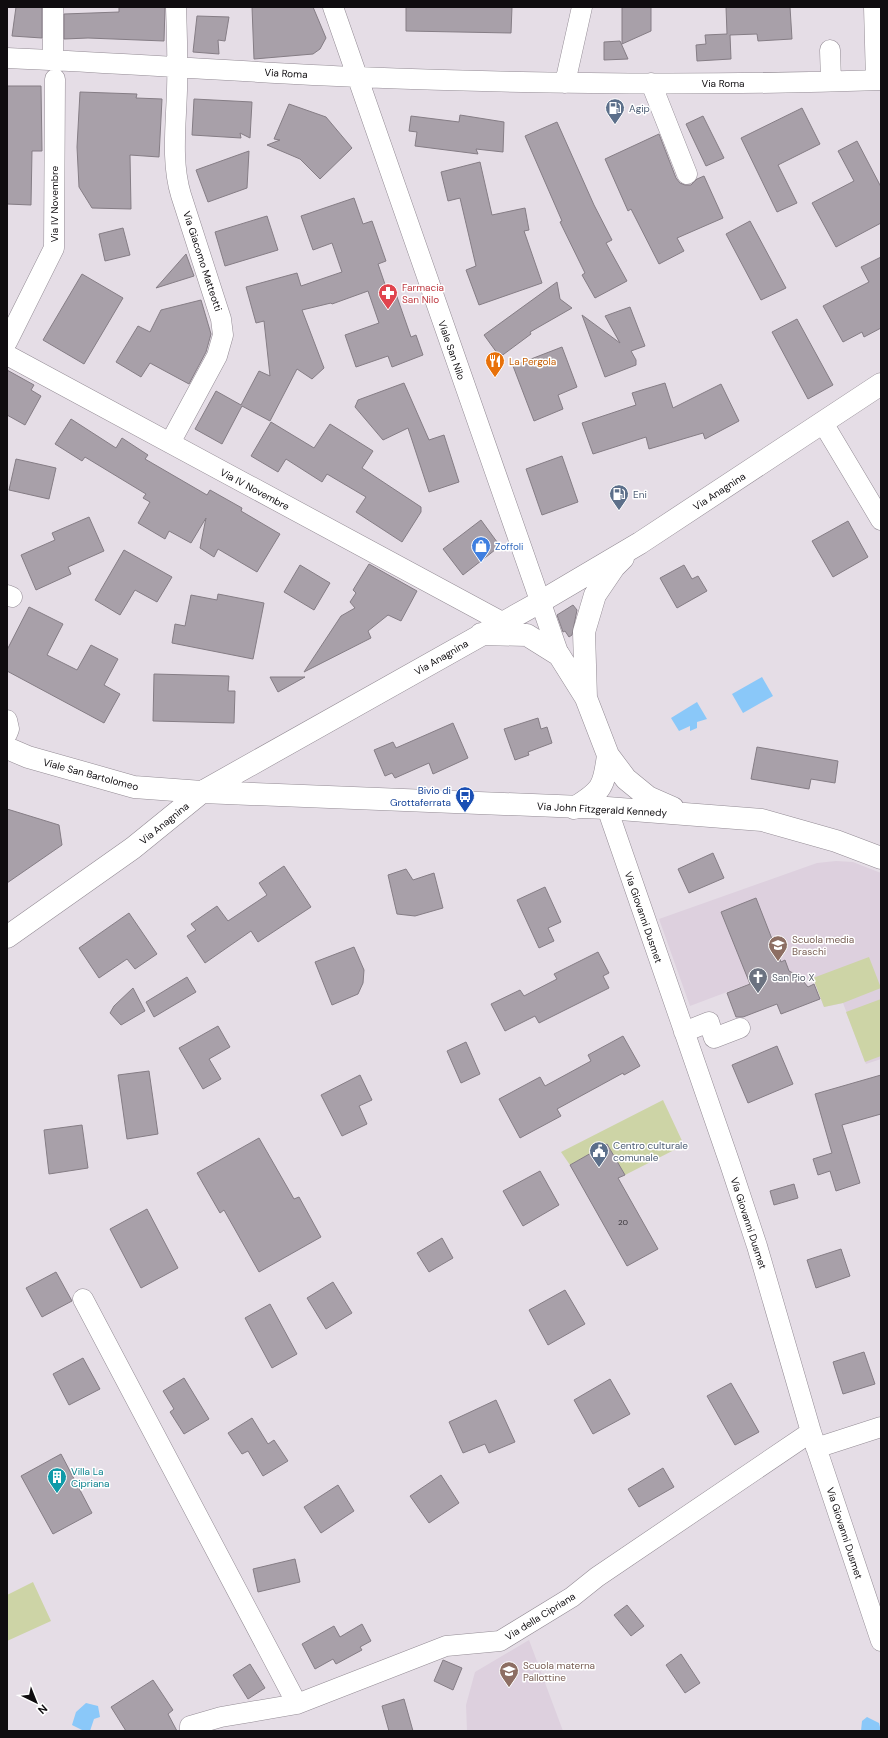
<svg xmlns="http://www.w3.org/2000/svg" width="888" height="1738" viewBox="0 0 888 1738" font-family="'DM Sans',sans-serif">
<rect width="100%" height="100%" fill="#e5dde6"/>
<path fill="#ddd0de" d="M836,861l17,1 28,11v186l-15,5 -23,-61 -19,4 -11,-29 -11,4 -4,-6 -7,-2 -3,-5 -98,37 -31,-87 158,-56z
M529,1640l34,91h-96l-1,-26 9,-33z"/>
<path fill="#cdd4a6" d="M869,957l12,31 -38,15 -19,4 -11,-29z
M881,999v57l-16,6 -19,-50z
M663,1100l21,45 -59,30 -18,-31 -37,21 -9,-13z
M33,1582l18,39 -44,20v-46z"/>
<path fill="#8ac8f9" d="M762,677l11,19 -30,17 -11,-19z
M697,702l10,17 -10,3v6l-7,3v-5l-11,5 -8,-13z
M86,1703l12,3 2,11 -6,2 -4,12h-6l-12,-6 4,-13z
M867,1717l12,6 2,8h-20l1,-10z"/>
<path fill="#a8a0a9" stroke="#857d85" d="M16,7h26v31l-30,-2z
M119,7h46l-1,34 -76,-3 -24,1v-25l55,-2z
M252,7h61l13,31 -6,11 -7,5 -59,5z
M406,7h106l-1,26 -105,-2z
M622,7h29v24l-29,13z
M726,7h64l2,32 -34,2 -1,-7 -27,1 1,24 -34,2 -1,-16 10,-1 -1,-9 22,-1z
M197,16l32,1 -4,24 -7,-1 1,14 -26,-2z
M620,41l8,18 -24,1v-18z
M7,86h34l1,65h-10l-1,54 -24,-1z
M80,92l57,2 -1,4 26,1 -3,58 -29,-2 1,54 -39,-1 -13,-21 -2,-40z
M194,99l58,3 -2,36 -10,-5 1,5 -49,-3z
M289,104l37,13 26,31 -32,31 -20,-20 -33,-14 13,-5 -6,-1z
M802,108l18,36 -42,21 19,38 -20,9 -36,-74z
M460,115l44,7 -1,30 -27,-3 2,5 -63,-8 2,-14 -8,-1 2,-15 48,6z
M703,116l21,42 -18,8 -20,-42z
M557,122l37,83 18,35 -6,3 21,38 -32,17 -13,-23 3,-2 -25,-51 2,-1 -37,-85z
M659,134l17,44 4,5 5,2h6l6,-6 7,-3 19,42 -46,20 7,13 -25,13 -28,-55 -3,2 -23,-52z
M857,141l24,46v36l-45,24 -24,-44 42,-22 -16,-30z
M249,151l-2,37 -39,14 -12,-32z
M480,162l12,53 33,-7 4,22 -5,1 18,52 -63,22 -13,-35 10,-4 -16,-68 -12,3 -7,-29z
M354,198l9,26 9,-3 14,40 -8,3 11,32 7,-2 15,43 5,-2 7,20 -31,12 -4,-11 -32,11 -11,-32 34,-12 -11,-32 -36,13 -1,-1 -29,7 22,58 -12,11 -15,-10 -27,52 -28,-15 -20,38 -27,-15 21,-38 25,14 18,-34 11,5 -6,-55 -8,2 -10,-36 51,-14 4,13 41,-14 -10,-29 -19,7 -12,-34z
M267,216l11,34 -53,16 -10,-34z
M750,221l36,67 -25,12 -35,-66z
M123,228l7,27 -25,6 -6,-27z
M186,254l8,22 -38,12z
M881,257v71l-17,9 -2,-5 -19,10 -20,-36 46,-24 -8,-15z
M82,274l41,24 -39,66 -41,-24z
M557,282l3,17 12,9 -42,24 1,2 -31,23 -16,-22z
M201,300l10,34 -5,18 -17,32 -39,-21 -9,14 -25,-15 22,-36 12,6 11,-22z
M630,307l15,39 -14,5 5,9v5l-31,12 -23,-62 38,28 -15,-27z
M797,319l36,66 -25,14 -36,-67z
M562,347l15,40 -19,8 5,14 -29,12 -21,-55z
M7,370l27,15 -3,5 10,6 -16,29 -18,-10z
M404,383l25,57 15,-5 15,47 -30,10 -21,-64 -25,12 -28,-33 3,-7z
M665,383l8,25 48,-24 18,37 -34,18 -2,-6 -54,16 -3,-12 -53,17 -11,-31 54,-18 -4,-12z
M71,419l45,29 6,-10 26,17 -3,4 62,36 3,-5 32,18 -1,3 39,23 -23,38 -39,-23 -4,8 -14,-9 6,-30 -15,25 -22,-12 -4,8 -27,-16 12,-21 -7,-4 3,-4 -61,-37 -3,4 -27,-17z
M271,422l43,26 16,-24 43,27 -11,17 59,39v5l-19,30 -46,-30 10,-15 -39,-23 -5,8 -36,-23 -8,13 -27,-16z
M562,456l16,46 -36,13 -16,-46z
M16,459l40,9 -7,31 -40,-9z
M89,517l15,34 -36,16 3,7 -35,16 -15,-35 34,-15 -3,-7z
M481,520l19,26 -37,29 -20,-26z
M848,521l20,36 -35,20 -21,-36z
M124,550l48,27 -15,25 -22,-12 -15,25 -25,-15z
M369,564l48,27 -16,30 -13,-6 -20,16 3,7 -67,34 37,-56 14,-8 -5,-6 6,-9 -3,-3z
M300,565l30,18 -16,27 -30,-18z
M684,565l8,14 6,-3 9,15 -30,17 -17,-30z
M218,594l46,9 -11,56 -81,-16 3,-19 10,2 6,-31 26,5z
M573,605l4,5 -5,25 -3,2 -4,-6 -2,1 -6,-17z
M29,607l34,17 -16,31 30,15 14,-25 27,14 -14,26 16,9 -16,29 -97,-52v-21z
M154,674l75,2 -1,15h7l-1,32 -81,-2z
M270,677h35l-27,15z
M538,718l3,11 6,-2 5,16 -24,9 1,3 -14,5 -11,-31z
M453,723l15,35 -35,16 -4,-11 -34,15 -3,-5 -7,3 -11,-26 19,-8 3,6z
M757,747l81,14 -3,22 -24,-4 -2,10 -58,-10z
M7,809l52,16 3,20 -55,38z
M713,853l11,25 -35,15 -11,-24z
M284,866l27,41 -53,35 -7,-11 -46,32 -18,-27 9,-6 -5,-6 26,-18 11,15 39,-26 -8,-12z
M406,869l7,11 21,-7 9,35 -28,8 -18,-2 -9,-39z
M545,887l16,35 -13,6 6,13 -15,7 -22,-48z
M756,898l25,64 4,-2 4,11 10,5 9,11 6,-3 6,15 -39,15 -4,-10 -34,13h-7l-9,-24 23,-9 -29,-72z
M129,913l28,41 -22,15 -8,-10 -28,19 -20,-30z
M354,947l10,23 -1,13 -5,11 -26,11 -17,-43z
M598,952l11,21 -6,3 6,12 -70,35 -4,-7 -30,15 -14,-27 29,-14 4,6 33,-17 -3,-5z
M187,977l9,15 -42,25 -8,-15z
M133,988l12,23 -24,14 -11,-12 4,-7z
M218,1026l12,21 -21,12 12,20 -18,10 -24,-41z
M623,1036l17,30 -16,9 -1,-2 -66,36 4,7 -41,22 -21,-39 41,-22 5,9 46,-25 -3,-6z
M466,1042l14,32 -19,9 -14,-32z
M777,1046l16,38 -45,19 -16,-38z
M149,1071l9,63 -31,5 -9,-64z
M360,1075l12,25 -13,6 8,18 -25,12 -21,-41z
M881,1075v39l-39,11 18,58 -24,8 -6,-20 -12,4 -5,-16 19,-6 -17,-59z
M82,1125l6,43 -39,6 -5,-44z
M259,1138l35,61 5,-2 22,40 -62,35 -35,-62 -4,3 -23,-40z
M607,1144l18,31 -7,3 40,71 -31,17 -57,-101z
M540,1171l19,34 -36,21 -20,-35z
M794,1184l4,14 -24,7 -4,-14z
M147,1209l31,59 -37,20 -31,-59z
M442,1238l11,20 -24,14 -12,-19z
M841,1249l9,27 -34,12 -9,-28z
M56,1272l16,29 -30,16 -16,-29z
M333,1282l19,31 -26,16 -19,-31z
M565,1290l20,34 -37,21 -19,-35z
M270,1304l27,50 -25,14 -27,-50z
M864,1352l11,32 -32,10 -10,-32z
M83,1358l17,31 -31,16 -16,-31z
M184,1378l25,41 -25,15 -14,-22 4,-3 -11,-18z
M610,1379l20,35 -37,20 -19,-34z
M731,1383l28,49 -24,13 -28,-49z
M496,1400l19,42 -26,11 -4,-9 -22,9 -14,-31z
M252,1418l16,26 6,-4 14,21 -25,15 -15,-25 -6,3 -14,-21z
M61,1454l31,59 -39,21 -32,-58z
M663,1468l11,19 -35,20 -11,-18z
M441,1475l18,28 -30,20 -19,-27z
M338,1485l16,26 -33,22 -17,-26z
M295,1559l5,23 -42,10 -5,-23z
M627,1605l17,21 -13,10 -17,-21z
M362,1624l9,17 -11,6 2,3 -26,14 -3,-5 -18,10 -13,-25 32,-18 6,11z
M681,1654l19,29 -15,10 -19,-28z
M443,1660l19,8 -9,22 -19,-9z
M250,1664l15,24 -17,11 -15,-24z
M153,1680l20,30 -5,4 9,17h-51l-15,-24z
M404,1699l9,32h-24l-7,-25z"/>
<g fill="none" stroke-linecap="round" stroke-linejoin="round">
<defs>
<path id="minor" d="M333,7l226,648
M874,7l2,73
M830,50l1,31
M7,58c117,5 234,14 351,19 174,7 349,9 523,3
M53,60v-53
M565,83l17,-76
M651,83l36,91
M7,342l47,-94 1,-169
M7,355l495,267
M823,423l58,97
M170,443l47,-87 6,-21 -2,-16 -40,-124c-10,-33 -5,-70 -4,-105 1,-27 0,-55 -1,-83
M7,595l5,2
M7,720l2,9 -2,5
M607,808l123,356 27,82 54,186 70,209
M684,1032l25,-10 5,16 26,-10
M83,1299l214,405
M816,1448l65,-21
M190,1731v-5l31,-9 76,-13 149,-58 54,-5 72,-44 25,-20 214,-145"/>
<path id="major" d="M481,634l46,1 32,20 27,43 22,57 18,24 22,18 25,11
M586,698l-2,-66 11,-37 19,-28 9,-9
M7,748l21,9 106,30 68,5 405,16 155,12 74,21 45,17
M574,808c28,-17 30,-21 34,-53
M7,937l126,-89 69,-56 338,-190 100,-59 241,-159"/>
</defs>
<use href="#minor" stroke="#938b94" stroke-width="21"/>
<use href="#major" stroke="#938b94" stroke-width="23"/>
<use href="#minor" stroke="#fff" stroke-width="20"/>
<use href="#major" stroke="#fff" stroke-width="22"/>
</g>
<defs>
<symbol id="fuel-pin" viewBox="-11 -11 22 30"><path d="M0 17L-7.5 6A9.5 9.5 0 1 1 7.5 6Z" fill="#5c6f8a" stroke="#fff"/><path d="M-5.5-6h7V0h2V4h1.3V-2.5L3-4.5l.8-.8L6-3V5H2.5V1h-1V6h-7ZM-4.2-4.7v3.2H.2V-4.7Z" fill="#fff"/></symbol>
<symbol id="pharmacy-pin" viewBox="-11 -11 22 30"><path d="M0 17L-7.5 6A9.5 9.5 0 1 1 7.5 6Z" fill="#e0444e" stroke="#fff"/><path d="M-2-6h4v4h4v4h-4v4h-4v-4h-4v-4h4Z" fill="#fff"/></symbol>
<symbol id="restaurant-pin" viewBox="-11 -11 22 30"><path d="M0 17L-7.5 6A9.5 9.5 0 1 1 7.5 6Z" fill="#e8710a" stroke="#fff"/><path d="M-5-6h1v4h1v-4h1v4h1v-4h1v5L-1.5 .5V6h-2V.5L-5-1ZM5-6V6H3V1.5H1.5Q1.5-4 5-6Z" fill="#fff"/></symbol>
<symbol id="shop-pin" viewBox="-11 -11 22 30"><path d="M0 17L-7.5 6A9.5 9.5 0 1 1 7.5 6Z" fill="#3f7fe0" stroke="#fff"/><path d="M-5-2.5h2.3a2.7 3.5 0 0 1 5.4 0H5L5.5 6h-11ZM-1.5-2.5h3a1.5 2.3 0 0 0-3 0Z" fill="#fff"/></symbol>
<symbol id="bus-pin" viewBox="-11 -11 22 30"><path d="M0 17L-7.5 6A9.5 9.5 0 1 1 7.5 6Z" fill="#1a4fb4" stroke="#fff"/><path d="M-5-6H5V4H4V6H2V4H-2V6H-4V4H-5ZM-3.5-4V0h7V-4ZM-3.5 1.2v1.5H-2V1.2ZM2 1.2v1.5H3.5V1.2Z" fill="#fff"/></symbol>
<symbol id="school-pin" viewBox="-11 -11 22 30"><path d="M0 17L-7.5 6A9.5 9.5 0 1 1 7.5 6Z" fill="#8d6e63" stroke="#fff"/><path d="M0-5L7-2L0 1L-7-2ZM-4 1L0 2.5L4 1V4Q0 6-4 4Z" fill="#fff"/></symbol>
<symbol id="church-pin" viewBox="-11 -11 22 30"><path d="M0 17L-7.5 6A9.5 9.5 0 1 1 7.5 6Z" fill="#6b7280" stroke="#fff"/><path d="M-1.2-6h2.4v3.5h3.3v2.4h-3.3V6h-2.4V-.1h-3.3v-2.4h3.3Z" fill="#fff"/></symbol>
<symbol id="civic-pin" viewBox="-11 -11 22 30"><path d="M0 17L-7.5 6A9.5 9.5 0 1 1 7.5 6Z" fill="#5c6f8a" stroke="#fff"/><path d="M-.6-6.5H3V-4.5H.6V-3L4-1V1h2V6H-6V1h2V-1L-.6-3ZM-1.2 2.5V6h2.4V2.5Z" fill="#fff"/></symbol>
<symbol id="building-pin" viewBox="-11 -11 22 30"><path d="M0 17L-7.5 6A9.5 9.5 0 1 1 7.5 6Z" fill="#0f9aa8" stroke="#fff"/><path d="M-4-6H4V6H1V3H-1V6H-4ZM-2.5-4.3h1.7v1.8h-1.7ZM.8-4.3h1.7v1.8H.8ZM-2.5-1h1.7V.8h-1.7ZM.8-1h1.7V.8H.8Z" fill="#fff"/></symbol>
</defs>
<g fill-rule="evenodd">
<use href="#fuel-pin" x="604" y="97" width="22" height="30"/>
<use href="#pharmacy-pin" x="377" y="282" width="22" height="30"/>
<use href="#restaurant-pin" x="484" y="350" width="22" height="30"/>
<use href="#fuel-pin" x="608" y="483" width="22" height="30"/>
<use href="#shop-pin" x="470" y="535" width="22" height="30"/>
<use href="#bus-pin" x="454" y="785" width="22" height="30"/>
<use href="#school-pin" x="767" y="934" width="22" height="30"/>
<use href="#church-pin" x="747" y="966" width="22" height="30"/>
<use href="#civic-pin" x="588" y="1140" width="22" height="30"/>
<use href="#building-pin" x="46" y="1466" width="22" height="30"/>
<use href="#school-pin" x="498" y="1660" width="22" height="30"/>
</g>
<g text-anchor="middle" stroke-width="3" stroke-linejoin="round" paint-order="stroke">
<g font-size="8" fill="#353136">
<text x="623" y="1225">20</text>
</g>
<g font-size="10" fill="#0f0c0f" stroke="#fff">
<text transform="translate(286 73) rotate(3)" y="4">Via Roma</text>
<text x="723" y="87">Via Roma</text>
<text transform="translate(54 204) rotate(-90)" y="4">Via IV Novembre</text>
<text transform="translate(203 261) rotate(72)" y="4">Via Giacomo Matteotti</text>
<text transform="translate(452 350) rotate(71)" y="4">Viale San Nilo</text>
<text transform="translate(255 489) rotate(28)" y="4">Via IV Novembre</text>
<text transform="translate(719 491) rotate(-33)" y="4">Via Anagnina</text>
<text transform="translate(441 657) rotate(-30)" y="4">Via Anagnina</text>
<text transform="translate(91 774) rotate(15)" y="4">Viale San Bartolomeo</text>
<text transform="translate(602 809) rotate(3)" y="4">Via John Fitzgerald Kennedy</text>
<text transform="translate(164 823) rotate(-39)" y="4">Via Anagnina</text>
<text transform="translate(644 917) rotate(71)" y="4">Via Giovanni Dusmet</text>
<text transform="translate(749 1223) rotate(72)" y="4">Via Giovanni Dusmet</text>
<text transform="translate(845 1533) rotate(72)" y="4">Via Giovanni Dusmet</text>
<text transform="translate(540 1616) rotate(-32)" y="4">Via della Cipriana</text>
</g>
<g font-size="10" fill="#4e5e75" stroke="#fff" text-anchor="start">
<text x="629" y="112">Agip</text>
<text x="633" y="498">Eni</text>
<text x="613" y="1149">Centro culturale<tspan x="613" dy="12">comunale</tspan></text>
</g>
<g font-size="10" fill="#be3a42" stroke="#fff" text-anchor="start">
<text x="402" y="291">Farmacia<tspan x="402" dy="12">San Nilo</tspan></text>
</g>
<g font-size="10" fill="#c56008" stroke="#fff" text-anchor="start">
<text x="509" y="365">La Pergola</text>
</g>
<g font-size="10" fill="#366cbe" stroke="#fff" text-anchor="start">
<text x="495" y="550">Zoffoli</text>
</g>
<g font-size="10" fill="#164399" stroke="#fff" text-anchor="end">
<text x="451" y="794">Bivio di<tspan x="451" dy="12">Grottaferrata</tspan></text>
</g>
<g font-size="10" fill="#785e54" stroke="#fff" text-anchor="start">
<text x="792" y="943">Scuola media<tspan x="792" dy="12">Braschi</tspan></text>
<text x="523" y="1669">Scuola materna<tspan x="523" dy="12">Pallottine</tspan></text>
</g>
<g font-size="10" fill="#5b616d" stroke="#fff" text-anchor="start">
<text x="772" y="981">San Pio X</text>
</g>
<g font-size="10" fill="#0d838f" stroke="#fff" text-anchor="start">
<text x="71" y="1475">Villa La<tspan x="71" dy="12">Cipriana</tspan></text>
</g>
</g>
<rect width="888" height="1738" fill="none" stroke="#0f0c0f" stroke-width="16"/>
<g transform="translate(36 1702) rotate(137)" stroke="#ffffff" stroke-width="3" paint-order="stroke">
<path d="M0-3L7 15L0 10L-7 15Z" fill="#0f0c0f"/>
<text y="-6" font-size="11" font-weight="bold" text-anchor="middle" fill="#0f0c0f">N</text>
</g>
</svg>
